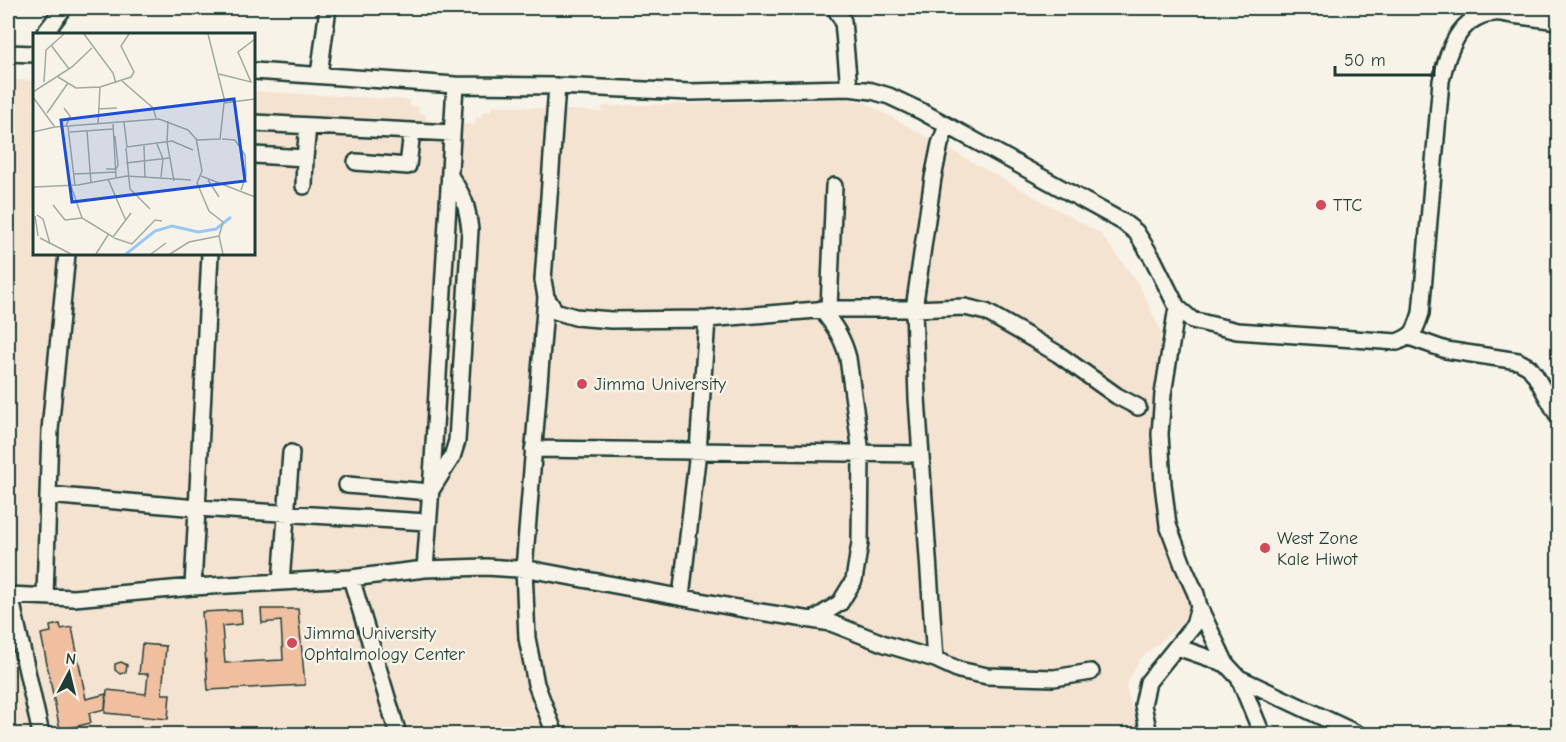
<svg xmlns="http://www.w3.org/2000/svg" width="1566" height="742" viewBox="0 0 1566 742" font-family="'Comic Neue',sans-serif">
<rect width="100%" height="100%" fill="#f7f3e8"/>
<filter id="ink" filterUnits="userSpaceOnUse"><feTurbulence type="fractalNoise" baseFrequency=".0167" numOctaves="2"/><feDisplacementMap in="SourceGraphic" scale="12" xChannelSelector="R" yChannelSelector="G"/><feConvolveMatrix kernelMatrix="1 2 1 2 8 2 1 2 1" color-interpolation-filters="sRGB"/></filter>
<g filter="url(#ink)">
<path fill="#f5e3d2" d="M8,79l26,2v173h220v-163l155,9 1,6 9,1 -1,6 8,1v6l49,5 1,-9 6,1 1,-6h8l1,-6 110,7v-6l197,-5 43,-3 22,4 236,131 38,50 23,48 -9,105 14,107 24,62 -3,11 -7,9 -41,35 -13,27 13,47h-1131z"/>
<path fill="#f0bfa0" stroke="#1f3d34" stroke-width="1.5" d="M261,609h37l7,76 -97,5 -6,-78 39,-2 1,14 -20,2 3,37 58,-3 -2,-39 -19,2z
M60,624l1,5 11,-2 14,72 20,-5 -1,15 -16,4 2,10 -31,7 -19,-96 10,-2 -1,-6z
M142,644l24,2 -4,48h8l-2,25 -63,-6 2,-23 39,4 2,-20h-9z
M121,662l6,3 -1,7 -6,2 -5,-4v-6z
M148,728l1,6h-37z"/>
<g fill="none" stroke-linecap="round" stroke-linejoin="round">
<defs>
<path id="minor" d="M835,8l8,13 6,67
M44,34l20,-26
M8,53l26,1
M254,71l201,14 102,1 133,6 159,-4 23,3 17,5 32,15 202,111 13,10 17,27 24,48 15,13 45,11 160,11c18,-7 18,-11 24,-29l20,-232c6,-28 18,-66 53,-68 5,-1 12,1 18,2 16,2 31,4 46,6
M319,75l9,-67
M557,86l-14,194 3,17 9,14 20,6 36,3 96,-1 122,-10h85l51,-2 21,5 35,20 37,22 59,42 21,11
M254,123l198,10
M254,155l51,3 3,-32
M356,162l52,4 4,-35
M304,186l1,-28
M546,297l-22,272 3,69 9,46 19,50
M829,309l5,-123
M1409,337l37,13 72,11 11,6 6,8 23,41
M533,449l388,5
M347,485l83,7 22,-35 5,-16 13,-211c-3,-26 -6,-33 -20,-54
M48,495l149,13 230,14
M425,569l8,-108 22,-376
M351,578l47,156
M281,582l10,-129
M193,587l17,-333
M8,595l66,3 119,-11 158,-9 74,-9 61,-2 48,3 220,41 77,12 54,21 50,15 24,11 28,6 67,2 37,-6
M10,595l31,139
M45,597l5,-167 17,-176
M681,597l17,-146 9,-132
M1199,607l27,57 13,14 119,56
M813,620l27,-17 14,-23 6,-37 1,-90 -13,-95c-5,-20 -14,-33 -27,-49
M1177,647l49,17
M935,659l-18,-261 -3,-89 19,-131 7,-34 7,-18
M1239,678l23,56
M1149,734l-6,-29 5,-23 46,-57 5,-18 -3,-13 -13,-29 -15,-40 -5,-41 -3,-50 3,-40 14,-87"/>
</defs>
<use href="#minor" stroke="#1f3d34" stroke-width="20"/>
<use href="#minor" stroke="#f7f3e8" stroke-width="15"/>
</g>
</g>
<g fill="#d1495b" stroke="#f7f3e8" stroke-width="2">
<circle cx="1321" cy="205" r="6"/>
<circle cx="582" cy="384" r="6"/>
<circle cx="1265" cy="548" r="6"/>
<circle cx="292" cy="643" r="6"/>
</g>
<g text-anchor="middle" stroke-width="5" stroke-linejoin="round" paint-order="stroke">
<g font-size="18" fill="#1f3d34" stroke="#f7f3e8" text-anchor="start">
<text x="1333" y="211">TTC</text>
<text x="594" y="390">Jimma University</text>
<text x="1277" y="544">West Zone<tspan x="1277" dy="21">Kale Hiwot</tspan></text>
<text x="304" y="639">Jimma University<tspan x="304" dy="21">Ophtalmology Center</tspan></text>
</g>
</g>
<g transform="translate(33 33)">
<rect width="222" height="222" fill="#f7f3e8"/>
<path fill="none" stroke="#98c8f4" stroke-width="3" d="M93,221l29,-23 17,-5 26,6 18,-3 15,-12"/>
<path fill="none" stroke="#a1aaa0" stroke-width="1.5" d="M51,1l29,39 3,10M175,1l17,68M18,12l18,24M186,41l32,8 -13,-30 17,-13M25,44l18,11 24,-1 31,-10 3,-5 -13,-26 8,-12M89,48l31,27 3,10M11,49l2,-32 18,-16M0,59l39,-25 20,-19M0,64l21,29M31,75l6,8 -4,10M65,76l19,-1M14,80l21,-30M135,88l-1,21 7,39M91,89l3,25 45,-6 21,9M65,91l2,-37M80,91l3,53M35,93l7,60M54,98l4,52M0,99l22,-5 104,-8 29,11 9,10 23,-1 4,-36 31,-4M37,99l43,-3M163,105l6,33 -5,12 12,28 14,11 -4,14 4,18M189,106l13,1 10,15 1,21 -5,14M124,111l6,15 -2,18M111,113l1,31M93,115l4,41 20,20M93,130l43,-5M73,136h10l2,-4 -3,-29M41,141l42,-2M168,143l54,21M75,146l18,42M175,147l11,17M38,153l11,32 31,19 18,-24M1,154l44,-2 49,-9 64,4M20,172l12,15 17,-2M4,182l6,4 7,25M2,183l3,20M7,205l31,16M81,205l18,6 23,-24 7,1M63,221l12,-19M118,221l15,-11M137,221l19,-12 30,-6"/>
<path fill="#1d4ed8" fill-opacity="0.15" stroke="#1d4ed8" stroke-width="3" d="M201,66l11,82 -173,21 -11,-82z"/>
<rect width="222" height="222" fill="none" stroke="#1f3d34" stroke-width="3"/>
</g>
<rect width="1566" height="742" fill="none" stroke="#f7f3e8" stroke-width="30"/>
<rect x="15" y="15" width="1536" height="712" fill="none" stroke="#1f3d34" stroke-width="2" filter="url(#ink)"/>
<g transform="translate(69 673) rotate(7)" stroke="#f7f3e8" stroke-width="4.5" paint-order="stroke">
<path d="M0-4.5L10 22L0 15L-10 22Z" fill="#1f3d34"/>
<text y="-9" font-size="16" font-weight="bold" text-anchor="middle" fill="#1f3d34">N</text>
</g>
<path d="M1335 66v9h99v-9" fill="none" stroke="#1f3d34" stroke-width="3"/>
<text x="1344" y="66" font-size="18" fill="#1f3d34" stroke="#f7f3e8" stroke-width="4.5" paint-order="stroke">50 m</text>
</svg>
